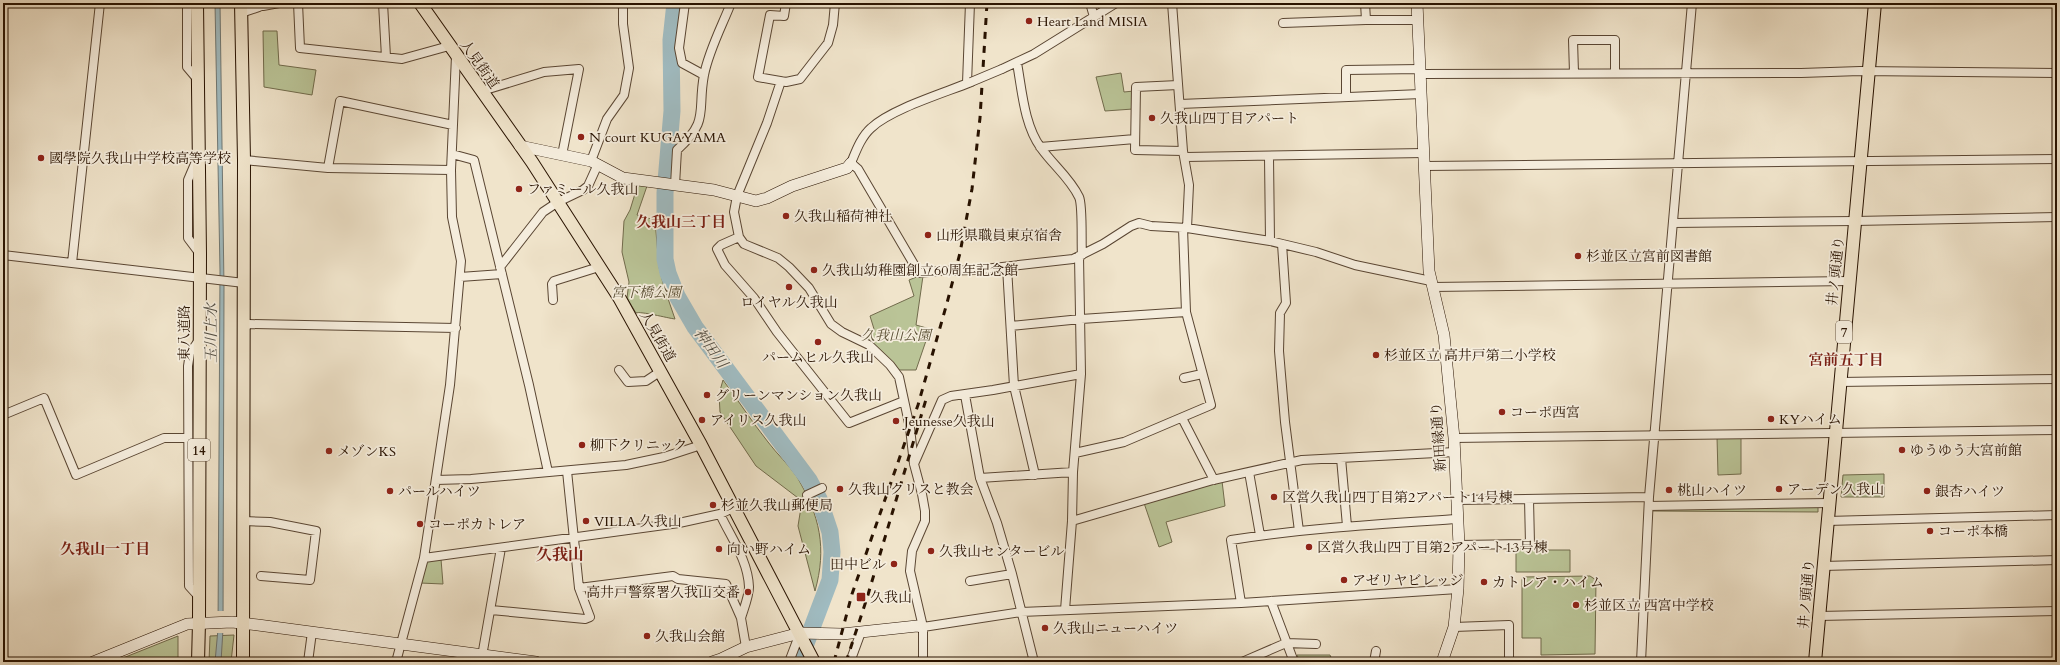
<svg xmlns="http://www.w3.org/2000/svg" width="2060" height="665" viewBox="0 0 2060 665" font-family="Cardo,'Noto Serif JP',serif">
<rect width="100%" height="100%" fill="#f0e4cb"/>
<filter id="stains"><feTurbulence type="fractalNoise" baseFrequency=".005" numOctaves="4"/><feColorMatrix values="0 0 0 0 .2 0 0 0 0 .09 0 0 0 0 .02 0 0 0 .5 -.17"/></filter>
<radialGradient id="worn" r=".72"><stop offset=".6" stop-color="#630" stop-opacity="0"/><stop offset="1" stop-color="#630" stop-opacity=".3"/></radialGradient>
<path fill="#bac497" stroke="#716b4c" d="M263,31h14l2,34 37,5 -4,25 -48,-8z
M1121,73l3,19 10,-1 -1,18 -28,2 -9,-34z
M638,184l9,2 -10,29 18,5 4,47 5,20 11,32c-8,-1 -34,-8 -39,-6l-9,-15 2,-16 -7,-30 2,-31 6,-11z
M919,276h4l-7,49 14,4 -14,41h-19l-31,-30 8,-11 -4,-13 44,-20 -5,-16z
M723,380c15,20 29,42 45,62 9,12 21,23 29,35 23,39 30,71 18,114l-17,-65 4,-25 -46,-35 -36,-54 -1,-18z
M1741,436v38l-23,1 -1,-38z
M1884,474v23h-43l2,-22z
M1222,481l3,25 -59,16 6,20 -13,5 -15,-44z
M1818,507v5l-167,-1 1,-3z
M1516,550h54v22h-54z
M441,559l2,25 -23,-1 6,-22z
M1590,576l6,4 -1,74 -54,1v-17h-19v-61z
M234,635l-3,27h-22l1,-26z
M178,636v26h-65z
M1297,655h33l3,7h-33z"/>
<path fill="#a0bcc2" stroke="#707874" d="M215,3h5l4,284 -1,342 -2,33h-6l3,-33 2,-358z"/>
<path fill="#f0e4cb" d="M216,611h9v22h-10z"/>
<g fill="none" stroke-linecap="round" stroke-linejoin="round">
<path stroke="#a0bcc2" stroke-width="17" d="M675,3l-4,37 1,71 -7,82v66l3,14 9,23 18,31 114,153 10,19 11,33 2,20 -2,28 -31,82"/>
<defs>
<path id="street" d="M193,3l-6,5v59l11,13
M298,3l2,45 102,11 47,-13
M383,3l3,54
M685,3l-6,45 3,15 22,12
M786,3l-2,13 -14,-1 -12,62 28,5 14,-3 28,-36 5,-18 2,-22
M1090,3l4,14
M1172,3l11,148 6,34 -2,43
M1365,3l1,17h52
M263,6l16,-3
M241,13l18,-6
M1283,23l83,-3
M1017,63c5,27 7,62 24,85 12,17 29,30 38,49 4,8 2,47 3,58
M1002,69l32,-15 82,-51
M1574,73l-1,-33h42v33
M1420,74l381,-1 59,-2 197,2
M781,81l-14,42 -30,73 -3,16 5,25 5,7 34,14 11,9 20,21 22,36 11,8 27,13 21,20 9,12 11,51 4,36 8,30 3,17v10l-13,30 -2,20 13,56v35
M967,83l3,-80
M1178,85l-42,2 -1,63 48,1
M482,91l62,-19 35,-3 -17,86
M1346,97v-27l74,-1
M1180,104l241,-10
M1040,147l95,-8
M452,154l22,6 55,225 19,87
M1186,157l238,-4
M1269,157l1,84
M197,159l-9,21v58l12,16
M244,160l84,8 123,2
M591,161l16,-42 17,-24 5,-27 -6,-44v-21
M1425,166l632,-7
M328,168l12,-67 113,24
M675,185l2,-35c33,-30 20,-38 27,-75 5,-25 18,-49 27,-72
M1674,223l181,-2 202,-4
M739,237l-18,8 -4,4 8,16 29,33 23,34 72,91 55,-22
M1282,244l4,59 -6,10 -1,38 6,71 14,109
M3,255l241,28
M72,263l28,-260
M500,267l43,-55 15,-10 25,-12 5,-4 10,-22
M1007,267l7,119 21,89
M975,270l98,-11 30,-15 28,-18 8,-3 12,3 36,2 83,13 46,11 39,13 76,16
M938,271l-19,2 -61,-104 -7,-6c5,-12 10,-26 20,-35 20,-19 73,-35 100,-46
M460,277l42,-3
M1433,287l416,-6
M553,300l-1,-16 2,-3 45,-14
M1011,326l70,-7 105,-7
M244,328l5,-4 207,4
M619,370l9,12 18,-1 15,-10
M1184,378l18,-4
M1839,382l218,-3
M965,395l15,83 17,45 15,51 22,88
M3,415l41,-17 32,77 88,-37h24
M1182,418l32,62
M1454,438l603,-8
M1075,453l49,-11 87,-37 -25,-93 -3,-84
M1341,458l6,68
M914,464l28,-64 9,-4 42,-6 88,-16
M1249,472l11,63
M980,478l93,-6
M436,480l35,-1 155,-14 38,-8 37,-12
M807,495l15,-7
M1457,500l192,-3
M1649,506l180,-3
M720,514c11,24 28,46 29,73 0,9 -5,21 -8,31
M244,521l26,1 46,9 -6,49 -49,-4
M1072,521l141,-41 89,-20 153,-8
M1827,521l230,-6
M1459,545l71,-1 -1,-45
M424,558l255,-35 41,-9 13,-6
M1823,566l234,-6
M970,581l42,-7
M579,588l94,-12 5,3 48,5 15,34 5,29
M199,597l-10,-11 -1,-220 2,-13 9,-13
M1271,601l23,61
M1241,603l-10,-63c75,-12 151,-16 226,-21
M491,610l94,9 5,-2 -11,-29 -12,-117
M1065,610l7,-89 1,-49 8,-98 -2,-118
M1819,616l238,-5
M923,627l98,-15 220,-9 217,-14
M1454,627l55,-2v37
M308,662l4,-30
M396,662l28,-104 26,-173 11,-124 -9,-44 -1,-47 5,-114
M481,662l20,-114
M789,662l11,-29
M850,662l11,-30
M1242,662l44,-19 30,1
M1374,662l2,-11
M1641,662l8,-165 43,-494"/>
<path id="secondary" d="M1417,3l12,268 15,64 10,103 5,107 -1,44 -4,38 -12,35
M520,146l71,15 32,17 91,12 42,11 11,-3 25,-12 55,-18 4,-5
M93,662l94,-38 45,-2 26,3 278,37
M712,662l9,-3 25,-12 54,-14 42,1 75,-8 6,1"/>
<path id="primary" d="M197,3l3,251 -1,368 -1,40
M241,3l3,157 -1,502
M420,3l112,159 88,137 81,146 113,217
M1815,662l60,-659"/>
</defs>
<use href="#street" stroke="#5a4633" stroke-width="10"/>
<use href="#secondary" stroke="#281200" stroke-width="12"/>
<use href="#primary" stroke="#281200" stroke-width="14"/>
<use href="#street" stroke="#f5eddd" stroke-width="8"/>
<use href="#secondary" stroke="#f5eddd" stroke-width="11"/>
<use href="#primary" stroke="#f0e4cb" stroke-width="12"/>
<path stroke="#281200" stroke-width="3" stroke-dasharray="7 7" stroke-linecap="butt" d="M834,662l18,-68 66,-189 29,-102 13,-50 12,-64 8,-71 7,-115
M846,662l21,-64 60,-202"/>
<defs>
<path id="street-bridge" d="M971,82l31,-13
M938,271l37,-1"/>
</defs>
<use href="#street-bridge" stroke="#5a4633" stroke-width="10" stroke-linecap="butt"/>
<use href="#street-bridge" stroke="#f5eddd" stroke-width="8"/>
</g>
<g fill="#8f2418" stroke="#f5eddd" stroke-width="1.5">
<circle cx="1029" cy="21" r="4"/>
<circle cx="1152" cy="118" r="4"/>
<circle cx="581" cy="137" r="4"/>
<circle cx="41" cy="158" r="4"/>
<circle cx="519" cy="189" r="4"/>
<circle cx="786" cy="216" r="4"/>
<circle cx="928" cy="235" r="4"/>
<circle cx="1578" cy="256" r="4"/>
<circle cx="814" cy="270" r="4"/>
<circle cx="789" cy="287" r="4"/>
<circle cx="818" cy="342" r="4"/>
<circle cx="1376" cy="355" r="4"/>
<circle cx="707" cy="395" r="4"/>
<circle cx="1502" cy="412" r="4"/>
<circle cx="1771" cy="419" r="4"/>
<circle cx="702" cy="420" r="4"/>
<circle cx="896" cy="421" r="4"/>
<circle cx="582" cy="445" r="4"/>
<circle cx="1902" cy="450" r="4"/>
<circle cx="329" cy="451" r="4"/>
<circle cx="840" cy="489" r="4"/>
<circle cx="1779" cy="489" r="4"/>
<circle cx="1669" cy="490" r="4"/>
<circle cx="390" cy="491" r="4"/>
<circle cx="1927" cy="491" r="4"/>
<circle cx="1274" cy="497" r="4"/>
<circle cx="713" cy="505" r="4"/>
<circle cx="586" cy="521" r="4"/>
<circle cx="420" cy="524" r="4"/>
<circle cx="1930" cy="531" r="4"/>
<circle cx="1309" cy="547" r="4"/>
<circle cx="719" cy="549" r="4"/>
<circle cx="931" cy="551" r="4"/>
<circle cx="894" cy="564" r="4"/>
<circle cx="1344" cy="580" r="4"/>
<circle cx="1484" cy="582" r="4"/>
<circle cx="748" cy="592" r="4"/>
<rect x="856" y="592" width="10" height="10" rx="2"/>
<circle cx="1576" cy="605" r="4"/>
<circle cx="1045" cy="628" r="4"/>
<circle cx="647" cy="636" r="4"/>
</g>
<g text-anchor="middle" stroke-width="3.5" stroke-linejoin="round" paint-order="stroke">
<g fill="#f5eddd" stroke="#665442" stroke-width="1">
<rect x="1836" y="321" width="16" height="22" rx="3"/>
<rect x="188" y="439" width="22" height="22" rx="3"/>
</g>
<g font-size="13" font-weight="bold" fill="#281200">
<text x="1844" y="337">7</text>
<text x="199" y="455">14</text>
</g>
<g font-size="14" fill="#281200" stroke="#f5eddd" text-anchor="start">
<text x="1037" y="26">Heart Land MISIA</text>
<text x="1160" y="123">久我山四丁目アパート</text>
<text x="589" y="142">N court KUGAYAMA</text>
<text x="49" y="163">國學院久我山中学校高等学校</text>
<text x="527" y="194">ファミール久我山</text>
<text x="794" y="221">久我山稲荷神社</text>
<text x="936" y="240">山形県職員東京宿舎</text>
<text x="1586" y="261">杉並区立宮前図書館</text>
<text x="822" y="275">久我山幼稚園創立60周年記念館</text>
<text x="789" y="307" text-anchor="middle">ロイヤル久我山</text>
<text x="1384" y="360">杉並区立 高井戸第二小学校</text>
<text x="818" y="362" text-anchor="middle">パームヒル久我山</text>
<text x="715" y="400">グリーンマンション久我山</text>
<text x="1510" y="417">コーポ西宮</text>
<text x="1779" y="424">KYハイム</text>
<text x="710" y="425">アイリス久我山</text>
<text x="904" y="426">Jeunesse久我山</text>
<text x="590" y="450">柳下クリニック</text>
<text x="1910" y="455">ゆうゆう大宮前館</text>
<text x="337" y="456">メゾンKS</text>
<text x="848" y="494">久我山クリスと教会</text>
<text x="1787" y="494">アーデン久我山</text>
<text x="1677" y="495">桃山ハイツ</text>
<text x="398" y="496">パールハイツ</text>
<text x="1935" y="496">銀杏ハイツ</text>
<text x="1282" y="502">区営久我山四丁目第2アパート14号棟</text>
<text x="721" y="510">杉並久我山郵便局</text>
<text x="594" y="526">VILLA 久我山</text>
<text x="428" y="529">コーポカトレア</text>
<text x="1938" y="536">コーポ本橋</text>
<text x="1317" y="552">区営久我山四丁目第2アパート13号棟</text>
<text x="727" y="554">向い野ハイム</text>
<text x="939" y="556">久我山センタービル</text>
<text x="886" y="569" text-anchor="end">田中ビル</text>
<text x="1352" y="585">アゼリヤビレッジ</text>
<text x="1492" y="587">カトレア・ハイム</text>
<text x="740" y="597" text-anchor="end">高井戸警察署久我山交番</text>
<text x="870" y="602">久我山</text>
<text x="1584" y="610">杉並区立 西宮中学校</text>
<text x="1053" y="633">久我山ニューハイツ</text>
<text x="655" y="641">久我山会館</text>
</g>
<g font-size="14" fill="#281200" stroke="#f5eddd">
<text transform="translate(480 64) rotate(55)" y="5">人見街道</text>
<text transform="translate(1835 271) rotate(-84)" y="5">井ノ頭通り</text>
<text transform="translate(184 333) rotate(-90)" y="5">東八道路</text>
<text transform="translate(658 336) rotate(60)" y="5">人見街道</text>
<text transform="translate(1438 437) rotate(-94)" y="5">新田縁通り</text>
<text transform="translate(1806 594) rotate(-85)" y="5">井ノ頭通り</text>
</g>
<g font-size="14" font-style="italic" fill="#5b5035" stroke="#f5eddd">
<text x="646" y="297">宮下橋公園</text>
<text x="896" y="340">久我山公園</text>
</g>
<g font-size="15" font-weight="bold" fill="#7a1f14" stroke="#f5eddd">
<text x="681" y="227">久我山三丁目</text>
<text x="1846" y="365">宮前五丁目</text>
<text x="105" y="554">久我山一丁目</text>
</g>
<g font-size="15" font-style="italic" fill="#524e44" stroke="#f5eddd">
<text transform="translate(211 333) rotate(-90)" y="5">玉川上水</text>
<text transform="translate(711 348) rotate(54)" y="5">神田川</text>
</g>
<g font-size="16" font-weight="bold" fill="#7a1f14" stroke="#f5eddd">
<text x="560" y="560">久我山</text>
</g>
</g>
<rect width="2060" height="665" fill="none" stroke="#f0e4cb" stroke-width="16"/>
<rect x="4" y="4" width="2052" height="657" fill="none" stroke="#281200" stroke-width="2"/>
<rect x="8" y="8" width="2044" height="649" fill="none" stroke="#281200"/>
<rect width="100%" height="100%" filter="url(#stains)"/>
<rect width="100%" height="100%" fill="url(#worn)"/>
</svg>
